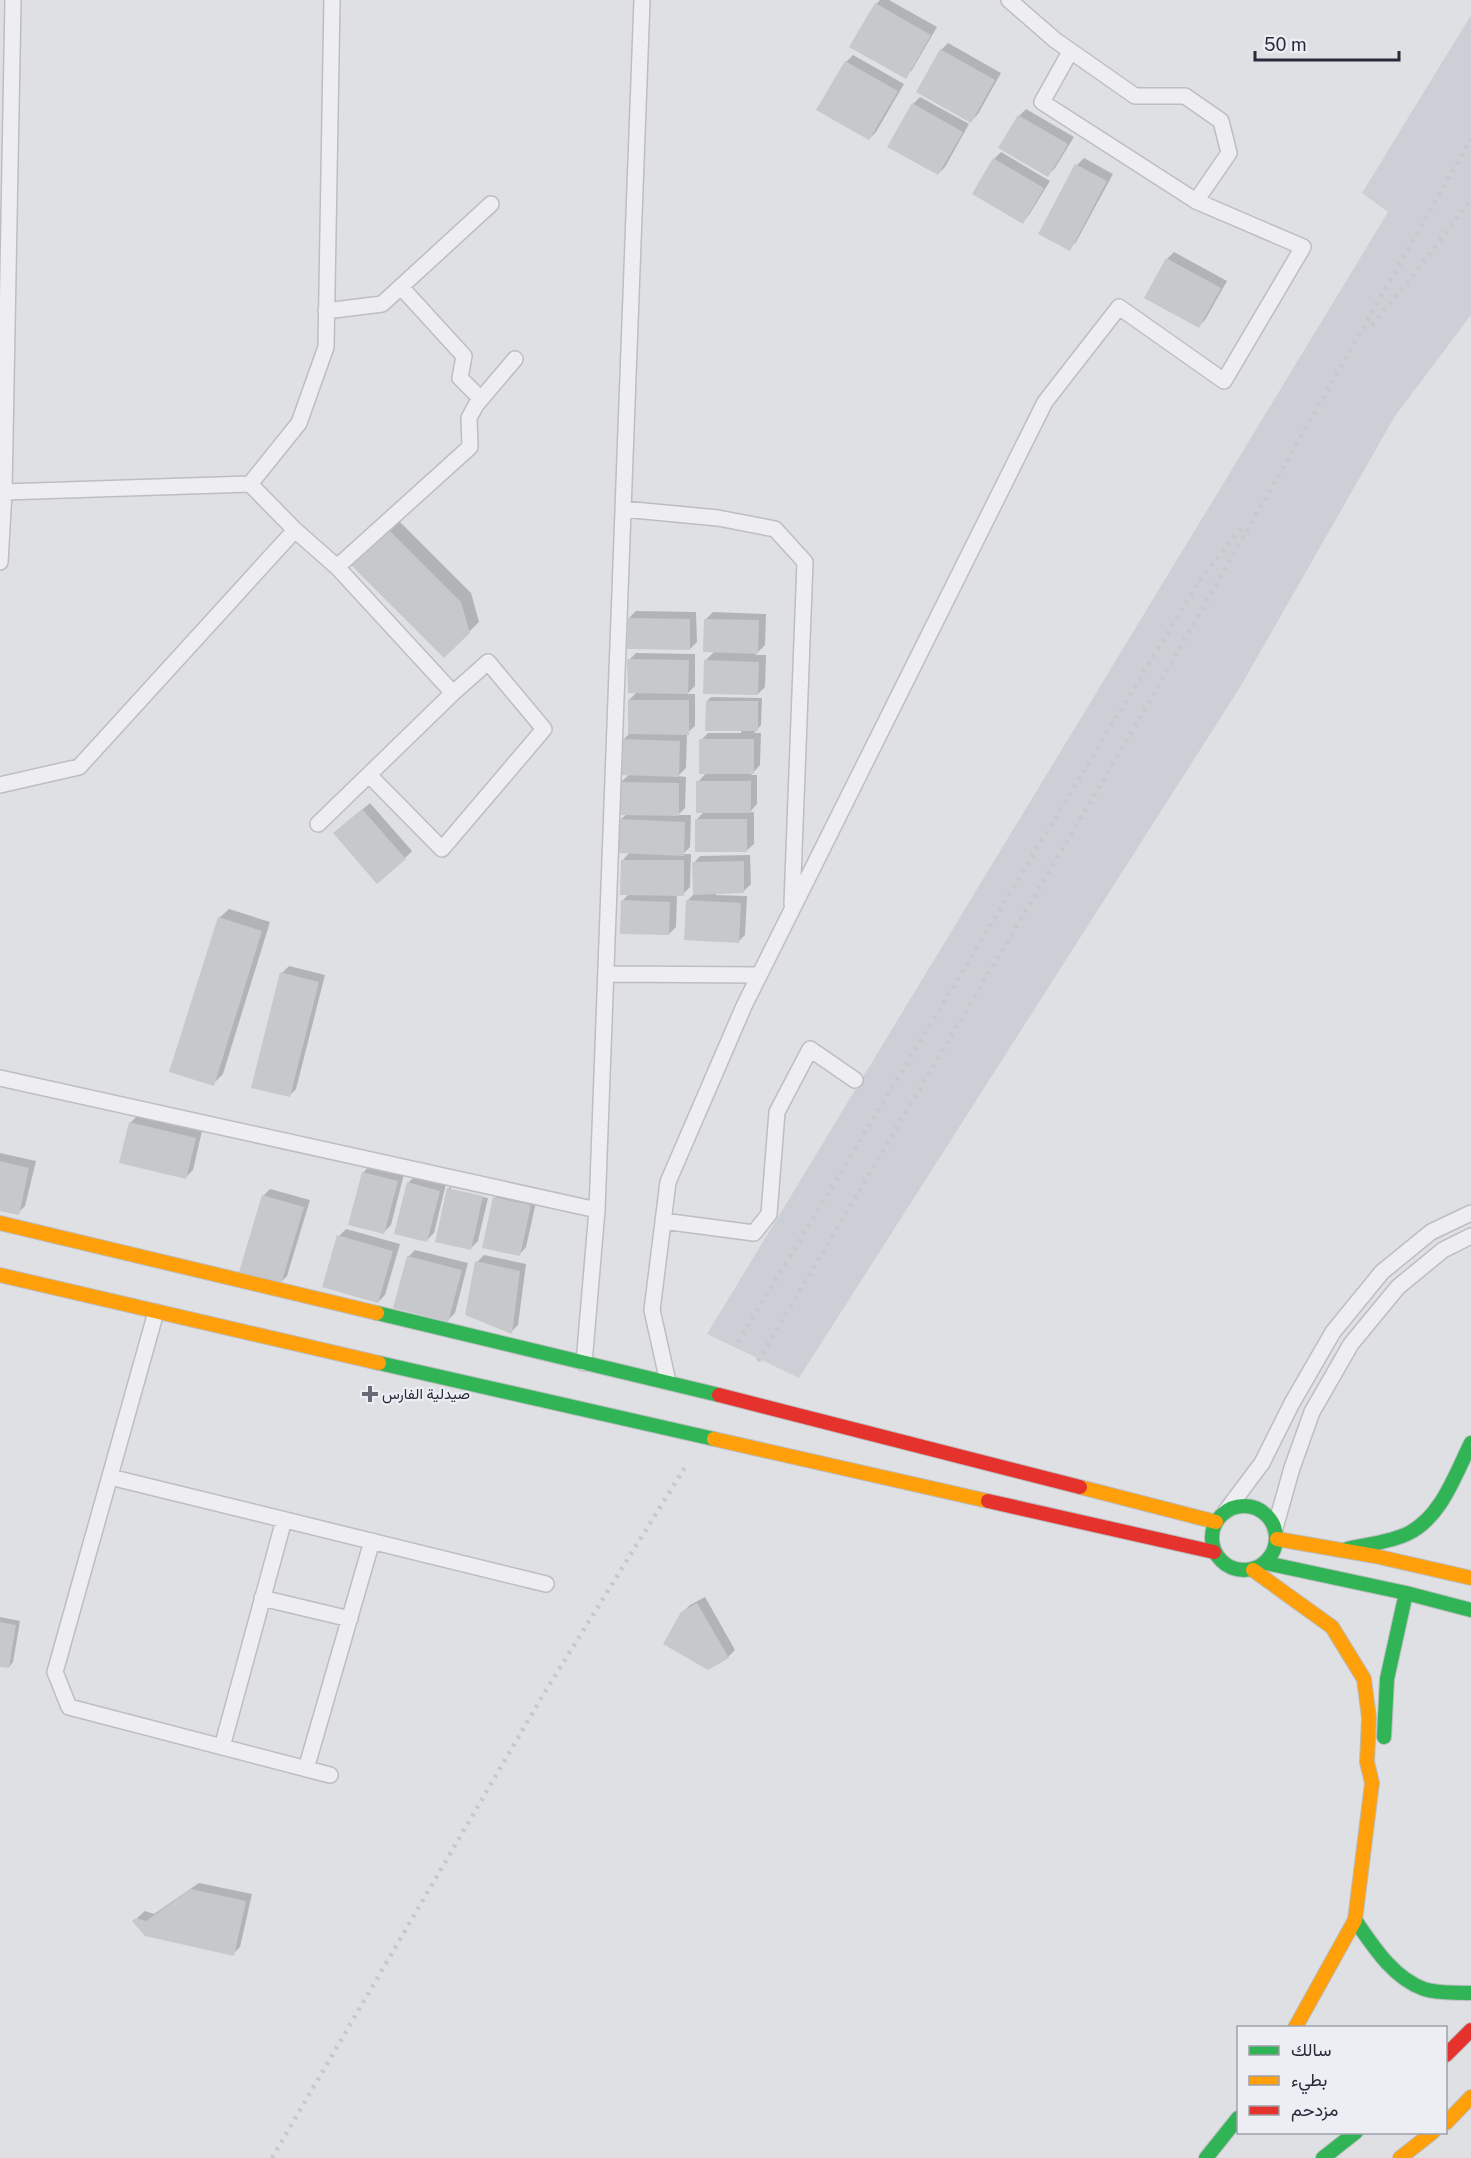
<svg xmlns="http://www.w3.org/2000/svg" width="1471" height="2158" viewBox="0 0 1471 2158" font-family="'Public Sans',Vazirmatn,sans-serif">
<rect width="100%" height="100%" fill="#dfe0e3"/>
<path fill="#cdcfd6" d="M1471,15v300l-76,101 -156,273 -440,689 -92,-44 681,-1122 -26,-19z"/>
<path fill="#0003" d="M880,0h9l48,27 -25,43 -7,7 -29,-73z
M948,43l53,30 -23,41 -7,7 -30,-71z
M853,55l51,29 -28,48 -7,7 -23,-77z
M920,97l49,27 -24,43 -7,7 -25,-70z
M1026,109l48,28 -19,31 -7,7 -29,-59z
M1001,152l49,29 -21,34 -6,7 -29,-63z
M1084,158l29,16 -37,68 -7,7 -29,-16 37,-68z
M1174,252l53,29 -22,39 -7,7 -52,-30 21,-38z
M396,518l75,75 8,29 -35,34 -94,-94z
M636,611l60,1 1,30 -7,7 -61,-31z
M713,612l53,2 -1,31 -10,10h11l-1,32 -7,7 -53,-33 10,-10 -9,-32z
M636,653l59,1v32l-8,8h8v32l-8,7 -1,35 -8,8 8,1 -1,31 -7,7h13l-1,32 -7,7h8l-1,33 -7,7h-6l-1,33 -7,7 -47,-33 7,-7 -7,-33 8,-9 -10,-32 7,-6 -6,-32 9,-8 -7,-34 6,-6v-34l9,-9 -9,-31z
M711,697l51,1 -1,27 -7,8h7l-1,32 -9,10h6v29l-7,8h4v32l-8,7 -49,-32 7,-7 -6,-30 9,-10 -6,-32 7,-7h33v-3l-34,-29z
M370,803l42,48 -7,7 -63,-31z
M750,855l1,29 -7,7 -28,1v3l31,1 -2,39 -7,7 -51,-41 7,-7 -1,-30 7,-8z
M229,909l41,13 -47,152 -10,10 6,-166z
M289,966l36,9 -29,114 -7,7 -7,-123z
M137,1116l65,15 -9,39 -7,7 -56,-54z
M0,1153l36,8 -11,45 -7,7 -18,-4z
M370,1165l34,9 -13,51 -7,7 -21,-59z
M415,1176l31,8 -12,49 -7,7 -19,-57z
M455,1182l35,7 -2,6 -37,-8v3l37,8 -10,43 -7,7 -23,-59z
M270,1189l40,11 -23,76 -7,7 -17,-87z
M502,1191l35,7 -11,49 -7,8 -24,-57z
M346,1229l54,15 -15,51 -7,7 -39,-66z
M415,1250l53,13 -13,50 -7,7 -40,-63z
M484,1255l42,9 -8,61 -7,7 -34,-70z
M705,1597l30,53 -7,7 -46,-44 8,-8z
M0,1617l20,4 -7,41 -4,5 -9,-2z
M199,1883l53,11 -12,53 -7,7 -99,-33 11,-10 9,3z"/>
<path fill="#c7c8cb" d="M875,3l56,32 -25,44 -57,-32z
M940,49l55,31 -24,43 -55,-31z
M845,61l53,30 -29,49 -53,-30z
M912,103l51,29 -25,43 -51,-28z
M1018,115l50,29 -20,33 -50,-29z
M993,158l51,30 -21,36 -51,-30z
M1075,164l32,17 -37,70 -32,-17z
M1166,258l55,30 -22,40 -55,-30z
M385,526l76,76 9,31 -26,25 -96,-96z
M628,618l62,1v31l-63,-1z
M704,619l55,1 -1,34 -55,-2z
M627,659l62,1 -1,34 -60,-1z
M704,660l55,2 -1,33 -55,-1z
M628,700h61v35l-61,-1z
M706,701h52v30h-53z
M622,739l58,2 -1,36 -58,-2z
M699,739h55v35h-55z
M696,781h55v32h-55z
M620,782l59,1v33l-60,-1z
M362,809l44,50 -29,25 -44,-51z
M619,819l66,3 -1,34 -66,-3z
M695,819h52v33h-52z
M621,860h63v36l-64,-1z
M744,861v32l-51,2 -1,-33z
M621,900l49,2 -1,33 -49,-1z
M686,900l55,3 -2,40 -55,-3z
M218,917l44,14 -48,155 -45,-14z
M280,972l39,10 -29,115 -39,-9z
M129,1122l67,16 -10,41 -67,-16z
M0,1161l29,7 -10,47 -19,-4z
M362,1172l36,9 -14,53 -36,-9z
M407,1182l33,9 -13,51 -33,-8z
M447,1188l36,8 -12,54 -36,-8z
M262,1195l42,12 -23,77 -42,-12z
M493,1197l38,8 -11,51 -38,-8z
M337,1235l56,16 -15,52 -56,-16z
M407,1256l55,14 -14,52 -55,-14z
M475,1261l45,10 -8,63 -47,-19z
M697,1603l32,55 -21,12 -45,-26 18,-32z
M0,1622l16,3 -7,43 -9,-1z
M191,1889l55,12 -12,55 -89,-20 -13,-15 4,-3 10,3z"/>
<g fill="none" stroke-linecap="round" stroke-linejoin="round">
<defs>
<path id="street" d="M1009,0l46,40 80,56h50l36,25 8,32 -33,48
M401,287l63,69 -4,22 21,21
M326,311l56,-7 109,-100
M250,484l45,46 42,37 116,126 -135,131
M4,492l246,-8 49,-61 27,-76 6,-347
M623,509l95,9 57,11 30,33 -13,342
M0,562l4,-70 9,-492
M337,567l133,-120 -1,-29 7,-13 39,-46
M369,775l73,74 102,-120 -56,-67 -35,31
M0,785l79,-18 216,-237
M606,974l153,1
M0,1078l597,132
M663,1221l91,12 15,-19 8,-102 33,-63 45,31
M156,1312l-101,360 14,35 261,68
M584,1363l13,-153 45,-1210
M668,1382l-16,-72 16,-128 76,-176 301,-604 74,-95 105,74 79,-134 -107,-46 -154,-99 28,-50
M110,1477l436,107
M1226,1511l36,-48 30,-60 41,-71 49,-60 49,-40 40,-19
M1275,1528l17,-60 20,-56 39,-68 47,-57 45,-37 28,-14
M262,1598l88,21
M222,1747l62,-227
M306,1769l66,-228"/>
<path id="fast" d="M377,1313l342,82
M379,1363l335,76
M1212 1538a32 32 0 1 1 64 0a32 32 0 1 1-64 0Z
M1347,1549c20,-5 41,-6 60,-15 34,-16 48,-59 64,-91
M1266,1563l140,30 65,17
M1384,1737l3,-58 19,-86
M1355,1920c18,26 38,58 69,69 14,5 32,3 47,4
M1206,2158l32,-40
M1323,2158l33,-26"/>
<path id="slow" d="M0,1223l377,90
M0,1275l379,88
M714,1439l274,62
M1080,1487l136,35
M1277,1539l98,17 96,22
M1253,1570l79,57 32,52 5,39 -2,44 5,21 -17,137 -60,108
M1446,2123l25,-26
M1400,2158l33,-26"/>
<path id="jam" d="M719,1395l361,92
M988,1501l226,51
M1446,2055l25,-25"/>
</defs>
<use href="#street" stroke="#bdbec1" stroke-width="18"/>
<use href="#fast" stroke="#bbbdc0" stroke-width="16"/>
<use href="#slow" stroke="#bbbdc0" stroke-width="16"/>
<use href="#jam" stroke="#bbbdc0" stroke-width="16"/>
<use href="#street" stroke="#eeeef0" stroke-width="15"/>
<use href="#fast" stroke="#30b455" stroke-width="14"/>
<use href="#slow" stroke="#ff9f0a" stroke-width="14"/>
<use href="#jam" stroke="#e5322d" stroke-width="14"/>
<path stroke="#c7c8cb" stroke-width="4.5" stroke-dasharray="3 6" stroke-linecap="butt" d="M1372,325l35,-42 64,-83
M738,1342l461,-761 43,-54
M758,1361l368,-619 345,-603
M272,2158l271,-463 144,-231"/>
</g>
<path fill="#686b75" stroke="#eceef3" stroke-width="2" d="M367 1385h6v6h6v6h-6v6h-6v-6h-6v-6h6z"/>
<g text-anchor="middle" stroke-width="4.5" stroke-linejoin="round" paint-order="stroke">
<g font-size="15" fill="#282c3a" stroke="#eceef3" text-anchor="start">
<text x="382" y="1399">صيدلية الفارس</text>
</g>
</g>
<rect x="1237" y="2026" width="210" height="108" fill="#eceef3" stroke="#9ea0a9" stroke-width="1.5"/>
<rect x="1249" y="2046" width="30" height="9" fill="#30b455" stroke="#9ea0a9" stroke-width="1.5"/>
<text x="1291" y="2056" font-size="18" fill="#282c3a">سالك</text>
<rect x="1249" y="2076" width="30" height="9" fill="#ff9f0a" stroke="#9ea0a9" stroke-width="1.5"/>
<text x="1291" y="2086" font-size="18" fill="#282c3a">بطيء</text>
<rect x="1249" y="2106" width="30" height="9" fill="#e5322d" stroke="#9ea0a9" stroke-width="1.5"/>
<text x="1291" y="2116" font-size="18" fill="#282c3a">مزدحم</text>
<path d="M1255 51v9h144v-9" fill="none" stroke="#282c3a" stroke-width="3"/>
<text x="1264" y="51" font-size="18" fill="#282c3a" stroke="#eceef3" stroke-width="4.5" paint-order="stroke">50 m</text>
</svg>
